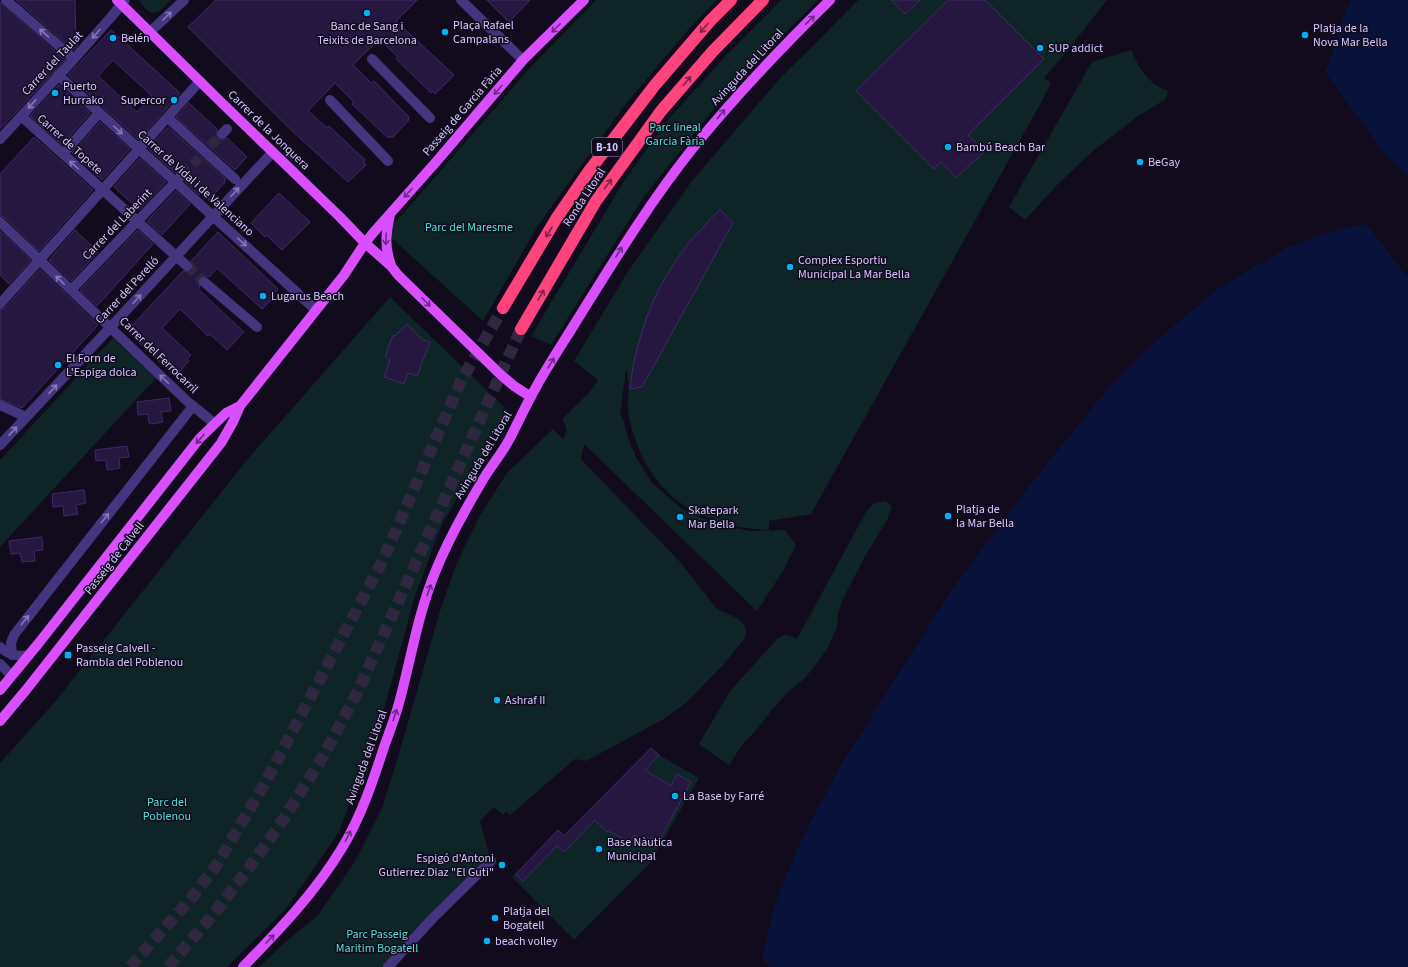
<svg xmlns="http://www.w3.org/2000/svg" width="1408" height="967" viewBox="0 0 1408 967" font-family="'Source Sans 3',sans-serif">
<rect width="100%" height="100%" fill="#110b1d"/>
<path fill="#0e2427" d="M139,0h32c-7,6 -15,19 -24,10 -3,-3 -6,-6 -8,-10z
M596,0h121l-28,29 -64,76 -88,122 -54,94 -97,-88 143,-164z
M781,0h37l-86,86 -89,112 -92,147 -20,-9 93,-155 41,-58 56,-62z
M858,0h249l-43,55 -20,23 7,5 -8,16 -232,415 -42,7v9c-75,-3 -124,-39 -140,-113 -3,-15 2,-33 -3,-48l-6,46 3,4 5,19 8,19 16,26 30,26 36,16 33,6 34,-1 11,15 -13,26 -26,40 -173,-167 -3,15 99,103 37,47 20,9 6,5 2,5 1,4 -2,7 -21,26 -37,38 -24,17 -76,41 -11,-2 -65,56 -4,-3 -3,3 -9,-8 -14,14 11,40 -103,106h-129l23,-22 36,-30 36,-52 28,-55 16,-51 42,-146 16,-46 23,-48 28,-44 46,-44 10,10 4,-10 -5,-10 27,-26 9,-13 -24,-19 53,-88 64,-91 90,-105 30,-29z
M1131,50c8,19 18,34 37,41l-2,8 -28,17 -45,35 -34,32 -34,37 -16,-13 83,-145z
M390,297l118,114 -66,113 -27,72 -31,113 -45,123 -53,77 -59,58h-227v-204l54,-60 192,-242z
M113,338l43,40 -156,169v-87z
M885,501l7,5 -5,14 -23,38 -21,41 -5,15 -1,13 -11,24 -20,26 -19,16 -17,19 -11,15 -17,18 -13,20 -30,-21 31,-53 47,-52 9,-5 11,5 69,-127 8,-9z
M651,748l8,7 40,23 -49,85 -76,77 -62,-63 46,-47 7,5z"/>
<path fill="#08123a" d="M1351,0h57v178l-23,-24 -60,-82c12,-23 13,-50 26,-72z
M1367,224l41,54v689h-648l16,-66 25,-61 41,-77 109,-172 75,-101 79,-98 51,-51 63,-53 67,-40 52,-19z"/>
<path fill="#110b1d" d="M760,957l10,10h-12z"/>
<path fill="#25173f" stroke="#40286b" fill-rule="evenodd" d="M16,0h59l1,44 2,1 -5,5z
M216,0h201l-21,21 58,54 -19,19 -2,-3 -2,2 -35,-34 2,-2 -19,-18 -26,26 18,18 3,-2 35,36 -1,2 1,1 -17,18 -2,-2 -2,2 -36,-34 2,-2 -19,-19 -27,28 19,17 2,-2 36,34 -2,2 3,3 -18,17 -58,-53 -102,-102z
M487,0h43l-21,22z
M891,0h29l-15,14z
M948,0h37l59,59 -76,76 17,16 -29,27 -15,-16 -7,7 -78,-78z
M0,2l65,58 -65,69z
M111,30l69,63 -41,47 -71,-65zM113,60l39,36 -15,16 -39,-36z
M59,85l31,28 -28,32 -32,-29z
M189,103l28,26 -1,6 2,4 5,1 4,-2 20,19 -12,13 -59,-53z
M100,122l30,27 -28,31 -30,-27z
M168,127l58,52 -2,2 1,1 -16,18 -8,-8 -2,3 -14,-13 3,-6 -2,-6 -5,-1 -6,4 -27,-25z
M34,137l59,53 -54,61 -35,-34 -4,-1v-42z
M140,158l26,24 -27,28 -25,-23z
M176,191l14,13 -28,31 -15,-14z
M279,193l31,29 -28,28 -15,-15 -2,2 -14,-14z
M720,209l13,14 -91,164 -12,2 3,-23 5,-21 9,-29 7,-17 12,-23 13,-20 12,-16z
M75,230l23,22 -27,29 -22,-21z
M138,230l15,14 -56,62 -17,-16z
M0,231l31,29 -22,24 -9,-9z
M218,232l60,57 -7,8 1,2 -10,10 -45,-41 -8,9 -4,-1 -6,2 -1,3 2,6 -2,2 46,43 -17,18 -17,-16 -2,2 -28,-27 -18,19 29,27 -4,4 2,2 -10,11 -2,-2 -4,5 -46,-44 56,-60 6,1 3,-2 1,-6 -2,-3z
M40,269l58,56 -76,83 -22,-9v-89l5,-2z
M407,324l16,16 7,2 -13,34 -9,-3 -4,11 -20,-7 6,-18 -5,-2 8,-22 2,1z
M169,398l2,13 -10,1 2,10 -11,2 -1,-1h-2l-1,-9 -10,1 -1,-13z
M127,446l2,11 -10,1 1,10 -13,2 -1,-10 -10,1 -1,-11z
M84,490l2,13 -10,2 2,9 -14,2 -1,-10 -10,1 -1,-13z
M42,537l1,13 -9,1 1,10 -13,1 -2,-9 -9,1 -2,-13z
M651,748l8,7 -14,15 26,16 6,-12 14,8 -31,57 -13,-1 -4,-2 -2,3 -7,-4 -4,7 -22,-11 -1,1 -12,-12 -31,32 -7,-6 -34,35 -7,-7 42,-44 6,6z"/>
<g fill="none" stroke-linecap="round" stroke-linejoin="round">
<path stroke="#2f273f" stroke-width="10" stroke-dasharray="10 5" stroke-linecap="butt" d="M210,146l12,-12
M182,175l17,-17
M187,266l17,16"/>
<path stroke="#2f273f" stroke-width="12" stroke-dasharray="12 6" stroke-linecap="butt" d="M130,967l64,-72 22,-29 48,-81 119,-225 78,-179 42,-73
M168,967l43,-50 38,-49 34,-48 41,-65 35,-66 162,-360"/>
<path stroke="#43357e" stroke-width="10" d="M6,0l68,59
M461,0l62,60
M150,32l34,-32
M372,59l58,59
M58,75l258,235
M330,100l58,61
M21,116l166,150
M168,118l67,61
M222,134l5,-5
M0,139l74,-80 38,-43 13,-16
M63,154l36,-41
M0,222l188,180 26,21
M204,282l53,45
M71,290l111,-115
M0,304l200,-223
M0,405l26,12
M0,445l108,-115 147,-159 18,-19
M0,647c9,8 17,10 29,8
M12,655l-1,-12 3,-8 179,-229
M0,664l8,8
M388,967l45,-49 58,-57"/>
<path stroke="#d94fff" stroke-width="10" d="M117,0l107,105 115,111 26,27 26,23 7,9 103,100 13,11 17,11
M390,214c-4,20 -6,32 1,51
M0,690l38,-46 162,-206 26,-25 14,-7
M0,721l26,-31 195,-247 12,-21 7,-16 104,-131 21,-32 8,-10 63,-71 87,-102 61,-60
M243,967c36,-37 72,-74 99,-119 19,-31 31,-67 42,-101 5,-14 11,-29 15,-44 12,-44 19,-90 37,-133 13,-32 30,-62 48,-92 8,-13 18,-25 25,-38 9,-17 17,-35 26,-51 12,-22 26,-43 39,-64 38,-61 75,-122 119,-177 43,-53 89,-101 137,-148"/>
<path stroke="#ff437f" stroke-width="12" d="M503,308l53,-89 33,-48 66,-86 55,-64 21,-21
M521,329l75,-128 65,-90 52,-60 50,-51"/>
</g>
<defs><path id="oneway-shaft" d="M-6 0H5M1.5-3L5.5 0L1.5 3" fill="none" stroke-width="1.6" stroke-linecap="round" stroke-linejoin="round"/></defs>
<g stroke="#8677b8">
<use href="#oneway-shaft" transform="translate(167 16) rotate(-44)"/>
<use href="#oneway-shaft" transform="translate(44 33) rotate(-139)"/>
<use href="#oneway-shaft" transform="translate(96 34) rotate(132)"/>
<use href="#oneway-shaft" transform="translate(32 104) rotate(132)"/>
<use href="#oneway-shaft" transform="translate(118 130) rotate(42)"/>
<use href="#oneway-shaft" transform="translate(74 165) rotate(-138)"/>
<use href="#oneway-shaft" transform="translate(235 192) rotate(-47)"/>
<use href="#oneway-shaft" transform="translate(242 242) rotate(42)"/>
<use href="#oneway-shaft" transform="translate(60 280) rotate(-136)"/>
<use href="#oneway-shaft" transform="translate(137 299) rotate(-48)"/>
<use href="#oneway-shaft" transform="translate(164 379) rotate(-136)"/>
<use href="#oneway-shaft" transform="translate(53 389) rotate(-47)"/>
<use href="#oneway-shaft" transform="translate(13 431) rotate(-47)"/>
<use href="#oneway-shaft" transform="translate(105 518) rotate(-52)"/>
<use href="#oneway-shaft" transform="translate(25 620) rotate(-52)"/>
</g>
<g stroke="#6b2a83">
<use href="#oneway-shaft" transform="translate(810 20) rotate(-44)"/>
<use href="#oneway-shaft" transform="translate(556 28) rotate(135)"/>
<use href="#oneway-shaft" transform="translate(498 90) rotate(130)"/>
<use href="#oneway-shaft" transform="translate(721 114) rotate(-51)"/>
<use href="#oneway-shaft" transform="translate(408 193) rotate(132)"/>
<use href="#oneway-shaft" transform="translate(386 239) rotate(92)"/>
<use href="#oneway-shaft" transform="translate(619 252) rotate(-58)"/>
<use href="#oneway-shaft" transform="translate(426 302) rotate(45)"/>
<use href="#oneway-shaft" transform="translate(551 363) rotate(-59)"/>
<use href="#oneway-shaft" transform="translate(200 439) rotate(131)"/>
<use href="#oneway-shaft" transform="translate(429 590) rotate(-71)"/>
<use href="#oneway-shaft" transform="translate(395 715) rotate(-72)"/>
<use href="#oneway-shaft" transform="translate(348 836) rotate(-63)"/>
<use href="#oneway-shaft" transform="translate(270 939) rotate(-46)"/>
</g>
<g stroke="#7c2449">
<use href="#oneway-shaft" transform="translate(704 28) rotate(131)"/>
<use href="#oneway-shaft" transform="translate(687 81) rotate(-50)"/>
<use href="#oneway-shaft" transform="translate(608 184) rotate(-53)"/>
<use href="#oneway-shaft" transform="translate(549 232) rotate(121)"/>
<use href="#oneway-shaft" transform="translate(541 295) rotate(-60)"/>
</g>
<g fill="#00b3f3" stroke="#110b1d" stroke-width="1.5">
<circle cx="367" cy="13" r="4"/>
<circle cx="445" cy="32" r="4"/>
<circle cx="1305" cy="35" r="4"/>
<circle cx="113" cy="38" r="4"/>
<circle cx="1040" cy="48" r="4"/>
<circle cx="55" cy="93" r="4"/>
<circle cx="174" cy="100" r="4"/>
<circle cx="948" cy="147" r="4"/>
<circle cx="1140" cy="162" r="4"/>
<circle cx="790" cy="267" r="4"/>
<circle cx="263" cy="296" r="4"/>
<circle cx="58" cy="365" r="4"/>
<circle cx="948" cy="516" r="4"/>
<circle cx="680" cy="517" r="4"/>
<rect x="64" y="651" width="8" height="8" rx="2"/>
<circle cx="497" cy="700" r="4"/>
<circle cx="675" cy="796" r="4"/>
<circle cx="599" cy="849" r="4"/>
<circle cx="502" cy="865" r="4"/>
<circle cx="495" cy="918" r="4"/>
<circle cx="487" cy="941" r="4"/>
</g>
<g text-anchor="middle" stroke-width="3" stroke-linejoin="round" paint-order="stroke">
<rect fill="#110b1d" stroke="#9c8fbb" stroke-width="1" x="592" y="138" width="30" height="18" rx="3"/>
<g font-size="11" font-weight="bold" fill="#d7c8ff">
<text x="607" y="151">B-10</text>
</g>
<g font-size="12" fill="#d7c8ff" stroke="#110b1d" text-anchor="start">
<text x="453" y="29">Plaça Rafael<tspan x="453" dy="14">Campalans</tspan></text>
<text x="367" y="30" text-anchor="middle">Banc de Sang i<tspan x="367" dy="14">Teixits de Barcelona</tspan></text>
<text x="1313" y="32">Platja de la<tspan x="1313" dy="14">Nova Mar Bella</tspan></text>
<text x="121" y="42">Belén</text>
<text x="1048" y="52">SUP addict</text>
<text x="63" y="90">Puerto<tspan x="63" dy="14">Hurrako</tspan></text>
<text x="166" y="104" text-anchor="end">Supercor</text>
<text x="956" y="151">Bambú Beach Bar</text>
<text x="1148" y="166">BeGay</text>
<text x="798" y="264">Complex Esportiu<tspan x="798" dy="14">Municipal La Mar Bella</tspan></text>
<text x="271" y="300">Lugarus Beach</text>
<text x="66" y="362">El Forn de<tspan x="66" dy="14">L'Espiga dolca</tspan></text>
<text x="956" y="513">Platja de<tspan x="956" dy="14">la Mar Bella</tspan></text>
<text x="688" y="514">Skatepark<tspan x="688" dy="14">Mar Bella</tspan></text>
<text x="76" y="652">Passeig Calvell -<tspan x="76" dy="14">Rambla del Poblenou</tspan></text>
<text x="505" y="704">Ashraf II</text>
<text x="683" y="800">La Base by Farré</text>
<text x="607" y="846">Base Nàutica<tspan x="607" dy="14">Municipal</tspan></text>
<text x="494" y="862" text-anchor="end">Espigó d'Antoni<tspan x="494" dy="14">Gutierrez Diaz "El Guti"</tspan></text>
<text x="503" y="915">Platja del<tspan x="503" dy="14">Bogatell</tspan></text>
<text x="495" y="945">beach volley</text>
</g>
<g font-size="12" fill="#d7c8ff" stroke="#110b1d">
<text transform="translate(52 63) rotate(-47)" y="4">Carrer del Taulat</text>
<text transform="translate(747 67) rotate(-47)" y="4">Avinguda del Litoral</text>
<text transform="translate(462 111) rotate(-49)" y="4">Passeig de Garcia Fària</text>
<text transform="translate(269 130) rotate(44)" y="4">Carrer de la Jonquera</text>
<text transform="translate(70 144) rotate(42)" y="4">Carrer de Topete</text>
<text transform="translate(196 183) rotate(42)" y="4">Carrer de Vidal i de Valenciano</text>
<text transform="translate(584 197) rotate(-57)" y="4">Ronda Litoral</text>
<text transform="translate(117 224) rotate(-46)" y="4">Carrer del Laberint</text>
<text transform="translate(127 290) rotate(-47)" y="4">Carrer del Perelló</text>
<text transform="translate(159 355) rotate(44)" y="4">Carrer del Ferrocarril</text>
<text transform="translate(483 455) rotate(-59)" y="4">Avinguda del Litoral</text>
<text transform="translate(114 558) rotate(-52)" y="4">Passeig de Calvell</text>
<text transform="translate(366 757) rotate(-70)" y="4">Avinguda del Litoral</text>
</g>
<g font-size="12" fill="#52e0d4" stroke="#110b1d">
<text x="675" y="131">Parc lineal<tspan x="675" dy="14">Garcia Fària</tspan></text>
<text x="469" y="231">Parc del Maresme</text>
<text x="167" y="806">Parc del<tspan x="167" dy="14">Poblenou</tspan></text>
<text x="377" y="938">Parc Passeig<tspan x="377" dy="14">Maritim Bogatell</tspan></text>
</g>
</g>
</svg>
